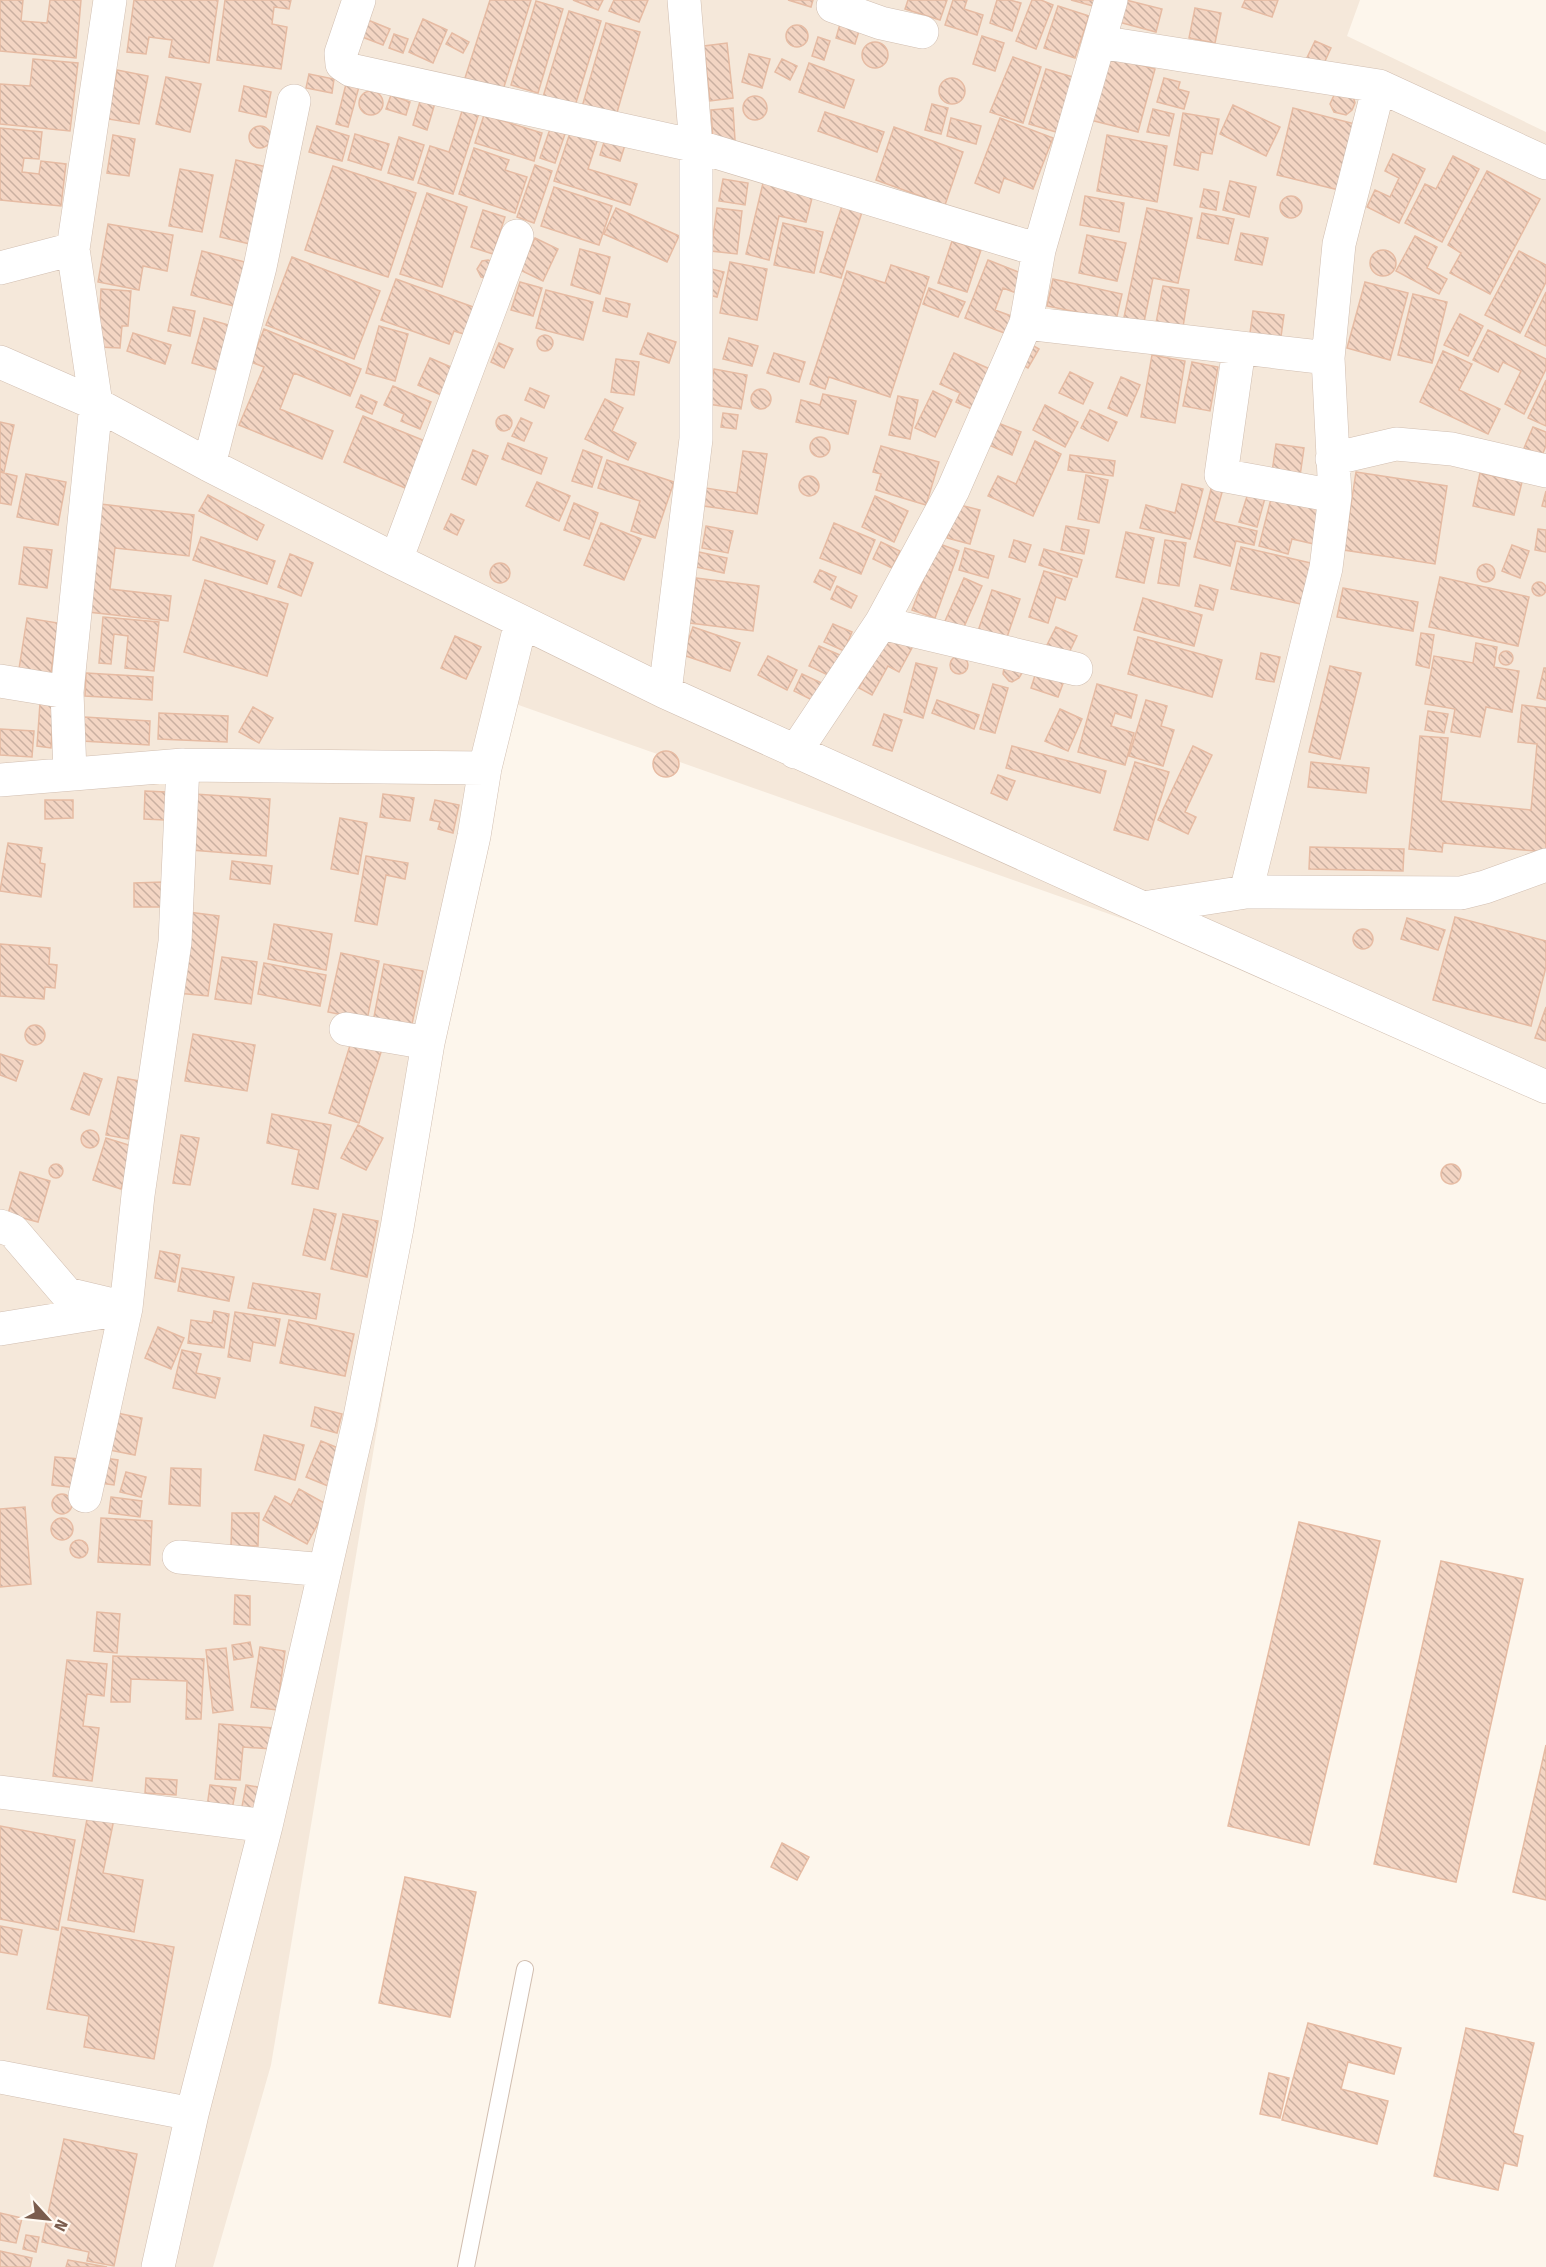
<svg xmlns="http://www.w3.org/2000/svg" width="1546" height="2267" viewBox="0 0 1546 2267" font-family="'Fira Sans',sans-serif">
<defs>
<pattern id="building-back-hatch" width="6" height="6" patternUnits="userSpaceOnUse" patternTransform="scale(1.5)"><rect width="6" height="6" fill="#f3d5c3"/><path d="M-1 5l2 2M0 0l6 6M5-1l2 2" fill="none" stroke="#cab0a1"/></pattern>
</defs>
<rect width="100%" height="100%" fill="#fdf6ec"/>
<path fill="#f5e8da" d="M0,0h1360l-13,36 199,96v954l-307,-126 -740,-262 -228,1367 -58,202h-213z"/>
<path fill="url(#building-back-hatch)" stroke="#e6bba3" stroke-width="1.5" d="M0,0h23l-2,21 26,2 3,-23h31l-5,58 -76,-7z
M134,0h84l-9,63 -40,-6 3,-17 -23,-3 -3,17 -19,-2z
M225,0h66l-2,9 -15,-2 -2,17 15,3 -6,42 -64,-9z
M490,0h41l-28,90 -38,-12z
M573,0h30l-5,10z
M614,0h34l-9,22 -30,-11z
M788,0h25l-2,7z
M908,0h39l-7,20 -35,-11z
M953,0h14l-3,9 19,6 -6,20 -32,-10z
M997,0h13l11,3 -9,28 -22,-8z
M1032,0h9l12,5 -17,44 -20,-8z
M1071,0h28l-2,7z
M1126,0l36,9 -6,23 -41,-11z
M1245,0h33l-6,17 -30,-10z
M536,1l27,8 -25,84 -27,-8z
M1058,6l31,10 -14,42 -31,-10z
M1195,8l26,5 -6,30 -26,-5z
M569,11l32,10 -26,85 -32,-9z
M363,18l27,11 -7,16 -26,-10z
M423,19l24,11 -14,33 -24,-11z
M606,23l34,9 -24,84 -34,-9z
M840,24l19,7 -4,13 -19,-6z
M786 36a11 11 0 1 1 22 0a11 11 0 1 1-22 0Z
M452,33l17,9 -6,11 -17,-9z
M394,34l14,5 -5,14 -14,-5z
M982,36l22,7 -9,28 -22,-7z
M818,37l12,4 -6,19 -12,-4z
M1315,41l16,7 -11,24 -16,-8z
M862 55a13 13 0 1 1 26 0a13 13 0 1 1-26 0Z
M727,43l6,55 -23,3 -6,-55z
M749,54l21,5 -8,29 -20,-6z
M1107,56l48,13 -17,63 -48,-12z
M1013,57l28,10 -18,56 -33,-11z
M33,59l45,4 -8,68 -70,-7v-40l30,2z
M782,59l15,7 -7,14 -15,-8z
M809,63l45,17 -10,28 -45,-16z
M1046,69l27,8 -17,55 -27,-8z
M117,70l31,6 -9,48 -31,-5z
M309,74l25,5 -2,14 -26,-5z
M166,77l35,7 -11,48 -34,-8z
M1164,78l16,4 -2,7 11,3 -5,17 -27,-7z
M939 91a13 13 0 1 1 26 0a13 13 0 1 1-26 0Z
M347,80l13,3 -12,44 -12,-3z
M244,86l27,6 -5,25 -27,-6z
M359 103a12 12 0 1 1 24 0a12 12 0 1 1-24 0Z
M1335,93l18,3 2,7 -3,7 -6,5 -12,-3 -4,-8z
M391,95l19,7 -4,13 -20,-6z
M743 108a12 12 0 1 1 24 0a12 12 0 1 1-24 0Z
M421,98l14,5 -8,27 -14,-5z
M932,104l16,4 -7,26 -16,-4z
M1233,105l47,22 -14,29 -46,-22z
M463,108l16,5 -26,81 -35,-11 12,-37 19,6z
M733,108l2,32 -22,2 -2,-32z
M1293,108l62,16 -16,66 -62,-15z
M1153,109l21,5 -5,22 -22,-4z
M825,112l59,20 -7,20 -59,-21z
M1183,113l36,6 -7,35 -11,-2 -3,18 -24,-5z
M484,115l58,18 -8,28 -59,-18z
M951,118l30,8 -5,18 -29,-8z
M1000,118l53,20 -20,51 -29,-11 -5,15 -24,-10z
M317,126l32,10 -7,25 -33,-9z
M249 137a11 11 0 1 1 22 0a11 11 0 1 1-22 0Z
M572,127l27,8 -11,34 49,15 -7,21 -76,-24z
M894,127l69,25 -18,53 -69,-25z
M0,128l42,4 -3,27 -15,-1 -2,14 17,2 2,-13 25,3 -5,42 -61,-6z
M550,129l15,5 -10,29 -15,-5z
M355,134l34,10 -8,26 -33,-10z
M113,135l22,4 -6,37 -22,-3z
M1107,135l60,11 -10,56 -60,-11z
M399,137l25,8 -11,35 -25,-7z
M605,139l20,6 -5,16 -20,-6z
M474,148l35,12 -4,10 22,7 -12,36 -56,-19z
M1393,154l32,15 -26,54 -32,-16 8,-17 15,7 9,-19 -14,-7z
M1453,156l26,13 -37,73 -37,-19 20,-39 11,5z
M236,160l31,7 -17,77 -30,-7z
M535,165l17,6 -18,52 -17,-6z
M333,166l83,27 -28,84 -83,-27z
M180,169l33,6 -11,57 -33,-6z
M1487,171l53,28 -50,95 -40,-21 11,-20 -13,-8z
M723,179l25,4 -3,22 -26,-4z
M764,179l50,11 -8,32 -27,-6 -10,44 -23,-6z
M1230,181l26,6 -7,30 -26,-7z
M554,187l58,19 -13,39 -58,-19z
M1204,189l15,3 -3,18 -16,-3z
M427,193l40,14 -25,80 -42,-13z
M1280 207a11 11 0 1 1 22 0a11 11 0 1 1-22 0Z
M1085,196l39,7 -5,29 -39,-7z
M842,206l20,6 -21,66 -21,-6z
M616,208l63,28 -12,26 -63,-28z
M717,208l25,3 -5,43 -26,-3z
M1147,208l45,10 -14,65 -25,-5 -10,49 -20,-5z
M483,210l22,7 -12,37 -22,-7z
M1202,213l32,6 -6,25 -31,-6z
M783,223l40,9 -9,41 -40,-8z
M108,224l65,11 -6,36 -24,-5 -4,24 -41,-8z
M1241,233l27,5 -6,27 -27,-5z
M1087,235l39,8 -9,38 -38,-8z
M1415,236l22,11 -10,21 20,11 -8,15 -43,-23z
M535,238l23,11 -15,32 -23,-11z
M952,241l29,9 -14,42 -29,-9z
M580,249l30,8 -10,37 -29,-9z
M1370 263a13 13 0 1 1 26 0a13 13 0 1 1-26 0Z
M202,251l43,11 -11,44 -43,-11z
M1519,251l27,14v17l-26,51 -35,-18z
M292,257l88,34 -26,68 -88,-34z
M488,260l3,1 -4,18 -6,-2 -4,-8 5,-8z
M988,260l38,15 -7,19 -16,-6 -8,22 19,7 -7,17 -42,-16z
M730,262l37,7 -10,51 -37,-7z
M891,265l38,12 -39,120 -61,-20 -4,12 -15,-5 37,-113 38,12z
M707,268l17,4 -7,25 -16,-4z
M396,279l80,29 -9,27 -13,-4 -5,13 -68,-24z
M1053,279l69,15 -6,26 -69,-14z
M520,282l22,6 -9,28 -22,-6z
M1365,282l43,11 -18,67 -43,-12z
M1163,286l26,4 -6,37 -27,-4z
M929,288l36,14 -7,15 -35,-13z
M101,289l30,2 -3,35h-6l-2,22 -22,-1z
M546,290l47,12 -10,38 -47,-12z
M1546,292v54l-21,-10z
M1413,294l34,8 -15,61 -34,-8z
M606,298l24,6 -3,13 -24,-6z
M173,307l22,4 -5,25 -22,-5z
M1253,311l31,4 -4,29 -31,-4z
M1460,314l23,12 -15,30 -24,-11z
M204,318l28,8 -12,45 -28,-8z
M379,326l29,8 -13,47 -29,-8z
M264,329l97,40 -11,27 -56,-23 -14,36 53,22 -11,28 -83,-34 25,-58 -13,-5z
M1488,330l58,29v10l-22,45 -19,-10 16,-33 -18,-9 -5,10 -25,-12z
M133,333l38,12 -6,19 -38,-13z
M648,333l28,9 -7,21 -29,-9z
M537 343a8 8 0 1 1 16 0a8 8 0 1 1-16 0Z
M729,338l29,8 -6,20 -29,-7z
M1027,342l12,7 -11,19 -13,-7z
M499,343l14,6 -9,19 -13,-6z
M1443,351l29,13 -13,26 41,19 -12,25 -68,-32z
M774,353l31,9 -6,20 -32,-9z
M954,353l38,17 -18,40 -18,-8 4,-9 -20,-9z
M1152,355l33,6 -10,62 -34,-6z
M430,358l23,10 -12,27 -23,-10z
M616,359l23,3 -5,33 -23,-3z
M1192,362l26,5 -8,44 -27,-5z
M714,369l33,6 -6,34 -33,-5z
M1070,372l23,11 -10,21 -24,-11z
M1121,377l19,8 -13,31 -19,-8z
M1546,380v46l-18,-8z
M393,386l38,16 -11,27 -19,-8 3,-7 -20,-9z
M530,388l19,8 -5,12 -19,-8z
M751 399a10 10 0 1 1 20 0a10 10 0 1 1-20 0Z
M933,391l19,9 -17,37 -20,-9z
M823,394l33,7 -8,33 -52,-12 5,-22 19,5z
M361,395l16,7 -5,12 -16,-7z
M898,396l20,4 -8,39 -21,-4z
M605,399l18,9 -11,23 24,12 -8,17 -43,-21z
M1045,405l33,17 -13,25 -32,-17z
M1090,410l27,12 -9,19 -27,-13z
M723,413l15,2 -2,14 -15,-2z
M496 423a8 8 0 1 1 16 0a8 8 0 1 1-16 0Z
M363,416l62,25 -20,47 -61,-26z
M521,418l11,5 -8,18 -12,-5z
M0,422l14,3 -10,47 -4,-1z
M998,423l23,9 -9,23 -23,-10z
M1533,427l13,5v14l-4,9 -18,-7z
M810 447a10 10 0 1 1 20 0a10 10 0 1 1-20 0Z
M1035,441l26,13 -28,62 -45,-20 10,-20 18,8z
M508,443l39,15 -6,16 -39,-15z
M1276,444l28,4 -4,28 -28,-4z
M881,446l58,16 -13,43 -50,-15 5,-16 -8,-2z
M473,450l15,6 -12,29 -14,-6z
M583,450l19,7 -10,30 -20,-6z
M743,451l24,3 -10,60 -53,-8 2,-18 31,5z
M1070,455l45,6 -2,15 -45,-6z
M607,460l67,22 -19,56 -24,-7 9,-30 -42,-13z
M0,472l17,4 -6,29 -11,-2z
M1356,472l91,14 -12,78 -91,-14z
M1480,473l42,9 -8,33 -41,-9z
M26,474l40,8 -8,43 -41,-8z
M1086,475l22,5 -9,43 -21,-4z
M799 486a10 10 0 1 1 20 0a10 10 0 1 1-20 0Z
M537,482l33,14 -11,25 -33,-15z
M1182,484l21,5 -13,50 -50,-11 6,-23 29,8z
M1212,485l11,4 -9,32 43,10 -3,14 -18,-4 -6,25 -36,-9z
M1546,491v16l-4,-1z
M1248,493l17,5 -8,29 -18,-5z
M208,495l56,30 -7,15 -58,-29z
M1272,495l51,13 -9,36 -22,-5 -4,15 -29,-8z
M875,496l33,15 -14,31 -32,-15z
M92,503l102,12 -5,41 -74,-8 -5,41 61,7 -3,25 -89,-10z
M574,503l24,10 -9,26 -25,-9z
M956,504l24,6 -10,34 -23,-6z
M451,514l13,6 -7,15 -13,-6z
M601,523l40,16 -17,41 -40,-15z
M834,523l41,17 -14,34 -41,-16z
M706,526l27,5 -5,22 -26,-5z
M1066,526l23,4 -5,24 -23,-4z
M1538,529l8,1v22l-11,-2z
M1126,532l28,6 -10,45 -28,-6z
M201,537l74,24 -8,23 -74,-24z
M1014,540l17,5 -6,17 -16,-5z
M1165,540l21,3 -7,43 -21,-3z
M881,542l19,9 -8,17 -19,-9z
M937,543l22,8 -24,67 -23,-8z
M1512,545l17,6 -9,27 -18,-7z
M24,547l28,3 -5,38 -28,-4z
M1241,547l70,16 -10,41 -70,-15z
M965,548l29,8 -6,22 -29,-8z
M1044,549l38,11 -5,17 -38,-12z
M699,552l28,6 -3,15 -28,-6z
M290,554l23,9 -12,33 -23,-9z
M490 573a10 10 0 1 1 20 0a10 10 0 1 1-20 0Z
M1477 573a9 9 0 1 1 18 0a9 9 0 1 1-18 0Z
M820,570l16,7 -6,13 -16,-8z
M1044,571l28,8 -7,21 -9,-3 -8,26 -19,-6z
M1440,577l89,20 -11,49 -89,-19z
M696,578l63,8 -6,45 -63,-8z
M964,578l18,8 -19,43 -18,-8z
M205,580l83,24 -21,72 -83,-24z
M1532 589a7 7 0 1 1 14 0a7 7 0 1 1-14 0Z
M1200,585l18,5 -5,20 -18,-4z
M837,586l20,10 -6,12 -20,-9z
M1343,588l75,14 -5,29 -76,-14z
M992,590l28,9 -14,41 -28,-9z
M1143,598l59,17 -8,31 -60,-16z
M103,617l56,5 -5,49 -29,-3 3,-32 -14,-2 -3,30 -12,-1z
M27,618l31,5 -8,57 -32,-5z
M833,624l19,8 -8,19 -20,-9z
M693,627l47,16 -10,28 -47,-16z
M1056,627l21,9 -10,21 -21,-10z
M889,633l24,13 -14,26 -11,-6 -16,29 -13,-7z
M1421,633l13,2 -5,33 -13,-3z
M455,636l26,11 -15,32 -25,-11z
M1138,637l84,23 -10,37 -84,-23z
M1476,643l21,4 -3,20 25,4 -7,41 -26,-5 -6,30 -29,-5 4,-23 -30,-5 9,-48 39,7z
M819,646l23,10 -10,21 -23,-11z
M1499 658a7 7 0 1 1 14 0a7 7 0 1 1-14 0Z
M1261,653l19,4 -6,25 -18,-3z
M950 665a9 9 0 1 1 18 0a9 9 0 1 1-18 0Z
M768,656l29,14 -10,20 -29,-15z
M916,663l21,5 -14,50 -19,-6z
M1330,666l31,7 -21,86 -31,-7z
M1004,668l18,5 -3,5 -7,4 -3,-1 -6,-7z
M1544,668h2v32l-9,-2z
M1037,669l28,9 -7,19 -27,-9z
M86,673l67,4 -1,23 -67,-4z
M802,674l22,10 -8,18 -22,-11z
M993,684l15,4 -13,45 -15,-4z
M1097,684l40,11 -6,23 -16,-5 -4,13 23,7 -9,32 -47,-13z
M937,700l42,15 -5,14 -42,-16z
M1146,700l21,6 -6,20 13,4 -11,36 -34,-10z
M40,703l14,1 -3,44 -14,-2z
M1522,705l24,3v144l-103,-9 -1,9 -33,-3 11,-113 28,2 -7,63 90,9 6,-66 -19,-2z
M253,707l20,11 -14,25 -20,-11z
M1060,709l22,10 -14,32 -23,-10z
M1428,711l20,3 -4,19 -19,-3z
M159,713l69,3 -1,26 -69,-3z
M884,714l18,6 -10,31 -19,-6z
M84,717l66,4 -1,24 -67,-4z
M0,729l34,2 -2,26 -32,-2z
M1012,746l94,25 -6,22 -94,-25z
M1193,746l19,9 -27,57 11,5 -8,17 -30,-14z
M653 764a13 13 0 1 1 26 0a13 13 0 1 1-26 0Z
M1135,762l34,10 -21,68 -34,-10z
M1311,762l58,6 -3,25 -58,-6z
M998,775l17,6 -8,19 -16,-7z
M145,791l21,1 -1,28 -21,-1z
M194,794l76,5 -4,57 -75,-6z
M383,794l31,4 -4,23 -30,-4z
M45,800h28v18l-28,1z
M435,800l24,5 -6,28 -15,-4 2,-7 -10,-2z
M340,818l27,5 -9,51 -27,-5z
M8,843l34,5 -2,15 5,1 -4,33 -41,-6z
M1310,847l94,2 -1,22 -94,-2z
M366,856l42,7 -3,16 -19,-4 -9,50 -22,-4z
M232,861l40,5 -2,18 -40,-5z
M163,882l-1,25h-28v-24z
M188,912l31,4 -11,80 -31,-3z
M1455,917l91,24v26l-15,59 -98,-26z
M1407,918l38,12 -7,20 -37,-11z
M274,924l58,10 -6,36 -58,-11z
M1353 939a10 10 0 1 1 20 0a10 10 0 1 1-20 0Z
M0,944l50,4 -1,16 8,1 -2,23 -10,-1 -1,12 -44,-3z
M341,953l38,8 -12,59 -39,-8z
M222,957l35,5 -6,42 -36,-5z
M264,963l62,12 -6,31 -62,-12z
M384,964l39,7 -12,58 -38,-7z
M1546,1007v34l-11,-3z
M25 1035a10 10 0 1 1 20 0a10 10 0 1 1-20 0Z
M193,1034l62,11 -8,46 -62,-10z
M352,1039l30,10 -23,74 -30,-10z
M0,1054l23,7 -7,20 -16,-6z
M84,1073l18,6 -13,36 -18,-6z
M118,1077l22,4 -12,58 -22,-4z
M272,1114l59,11 -13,64 -26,-5 7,-34 -32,-7z
M358,1125l25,13 -17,32 -25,-12z
M81 1139a9 9 0 1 1 18 0a9 9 0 1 1-18 0Z
M181,1135l18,3 -9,47 -17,-2z
M106,1138l29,9 -14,42 -28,-9z
M1441 1174a10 10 0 1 1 20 0a10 10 0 1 1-20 0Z
M49 1171a7 7 0 1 1 14 0a7 7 0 1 1-14 0Z
M20,1172l30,9 -12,41 -30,-8z
M314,1209l22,5 -11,46 -22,-5z
M343,1214l35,7 -11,56 -36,-8z
M160,1251l20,4 -5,27 -20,-4z
M182,1268l52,9 -5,24 -51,-10z
M253,1283l67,11 -4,25 -68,-11z
M214,1311l15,3 -5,34 -36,-5 3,-23 21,3z
M235,1312l45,7 -5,27 -22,-4 -3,19 -22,-4z
M289,1320l65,14 -9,42 -65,-13z
M158,1327l26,11 -13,31 -26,-11z
M182,1350l19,4 -5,19 24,5 -5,20 -42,-10z
M315,1407l27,7 -5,19 -26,-7z
M112,1412l30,6 -7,37 -31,-6z
M264,1435l40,10 -9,35 -40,-10z
M321,1441l22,9 -15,36 -22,-9z
M55,1457l25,2 -3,29 -25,-3z
M104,1458l14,2 -4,25 -14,-2z
M171,1468l30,1 -1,37 -31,-2z
M126,1472l20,5 -5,20 -21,-5z
M299,1489l29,16 -21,39 -44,-24 12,-24 16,9z
M52 1504a10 10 0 1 1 20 0a10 10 0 1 1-20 0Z
M111,1497l31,4 -2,16 -31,-4z
M25,1507l6,77 -31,3v-78z
M232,1513h27l-1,33h-27z
M101,1518l51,3 -2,44 -52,-3z
M51 1529a11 11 0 1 1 22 0a11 11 0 1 1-22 0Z
M1299,1522l81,19 -71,304 -81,-19z
M70 1549a9 9 0 1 1 18 0a9 9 0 1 1-18 0Z
M1441,1561l82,18 -67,303 -82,-18z
M235,1595l15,1v29l-16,-1z
M97,1612l23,2 -3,39 -23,-2z
M250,1642l3,15 -19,3 -2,-15z
M260,1647l25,4 -8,59 -26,-3z
M226,1648l7,62 -20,3 -7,-63z
M113,1656l91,3 -3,60h-15l1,-38 -56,-2 -1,23h-19z
M67,1660l40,4 -3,32 -17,-2 -4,32 16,2 -7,53 -39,-5z
M219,1724l55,4 -2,21 -29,-2 -3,33 -25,-1z
M1546,1745v155l-33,-8z
M146,1778l31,2 -1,15 -31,-2z
M210,1785l26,3 -4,22 -25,-3z
M246,1785l18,3 -5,27 -18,-3z
M88,1814l26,5 -11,54 40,7 -9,52 -66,-12z
M0,1826l75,14 -17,90 -58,-11z
M782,1843l27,14 -12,23 -26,-13z
M405,1877l71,15 -26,125 -71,-14z
M0,1926l22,4 -5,25 -17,-3z
M62,1927l112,20 -20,112 -70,-12 5,-31 -42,-7z
M1308,2023l93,25 -7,26 -46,-12 -7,27 47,12 -11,43 -95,-24z
M1466,2028l68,15 -21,90 10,3 -6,30 -13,-3 -6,27 -64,-14z
M1269,2073l20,5 -9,40 -20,-4z
M64,2139l73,15 -23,112 -27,-5 2,-9 -47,-10z
M0,2213l22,5 -6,25 -16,-3z
M26,2235l13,2 -3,15 -13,-3z
M0,2251l32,7 -2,9h-30z
M68,2260l39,7h-41z"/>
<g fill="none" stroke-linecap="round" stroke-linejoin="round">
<defs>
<path id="service" d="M466,2267l59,-298"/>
<path id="minor" d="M359,0l-18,53 1,11 9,6 345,76 343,104
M833,6l48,17 41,9
M1099,42l280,44 167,77
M0,268l73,-19
M1026,323l302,35
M1239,349l-18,126 114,21
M0,362l96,42 113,61 187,95 269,132 478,216 403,179
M1332,459l64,-15 56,5 94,22
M209,465l51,-198 34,-166
M396,560l121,-324
M881,623l195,46
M0,681l67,11
M665,692l31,-253v-293l-12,-146
M795,752l86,-129 72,-133 73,-167 13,-73 72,-250
M70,773l-3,-81 29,-288 -23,-155 37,-249
M0,780l183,-15 302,3
M1246,892l80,-324 9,-72 -7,-138 11,-114 40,-158
M1143,908l103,-16 215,1 24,-6 61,-22
M346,1029l82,14
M0,1226l13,5 54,63 59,14
M0,1329l110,-18
M85,1496l41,-188 12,-113 37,-253 8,-177
M179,1557l146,13
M0,1792l266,34
M0,2077l192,37
M158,2267l34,-153 74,-288 93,-404 38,-194 31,-185 46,-207 11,-68 36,-146"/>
</defs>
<use href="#service" stroke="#d1beb0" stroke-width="18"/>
<use href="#minor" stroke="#d1beb0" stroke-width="34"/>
<use href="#service" stroke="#fff" stroke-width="16"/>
<use href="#minor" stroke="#fff" stroke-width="33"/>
</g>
<g transform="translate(48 2219) rotate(117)" stroke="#fffaf3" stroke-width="4.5" paint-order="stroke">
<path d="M0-4.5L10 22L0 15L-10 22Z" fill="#7a5c4d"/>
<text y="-9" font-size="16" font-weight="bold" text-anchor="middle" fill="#7a5c4d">N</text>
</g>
</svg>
